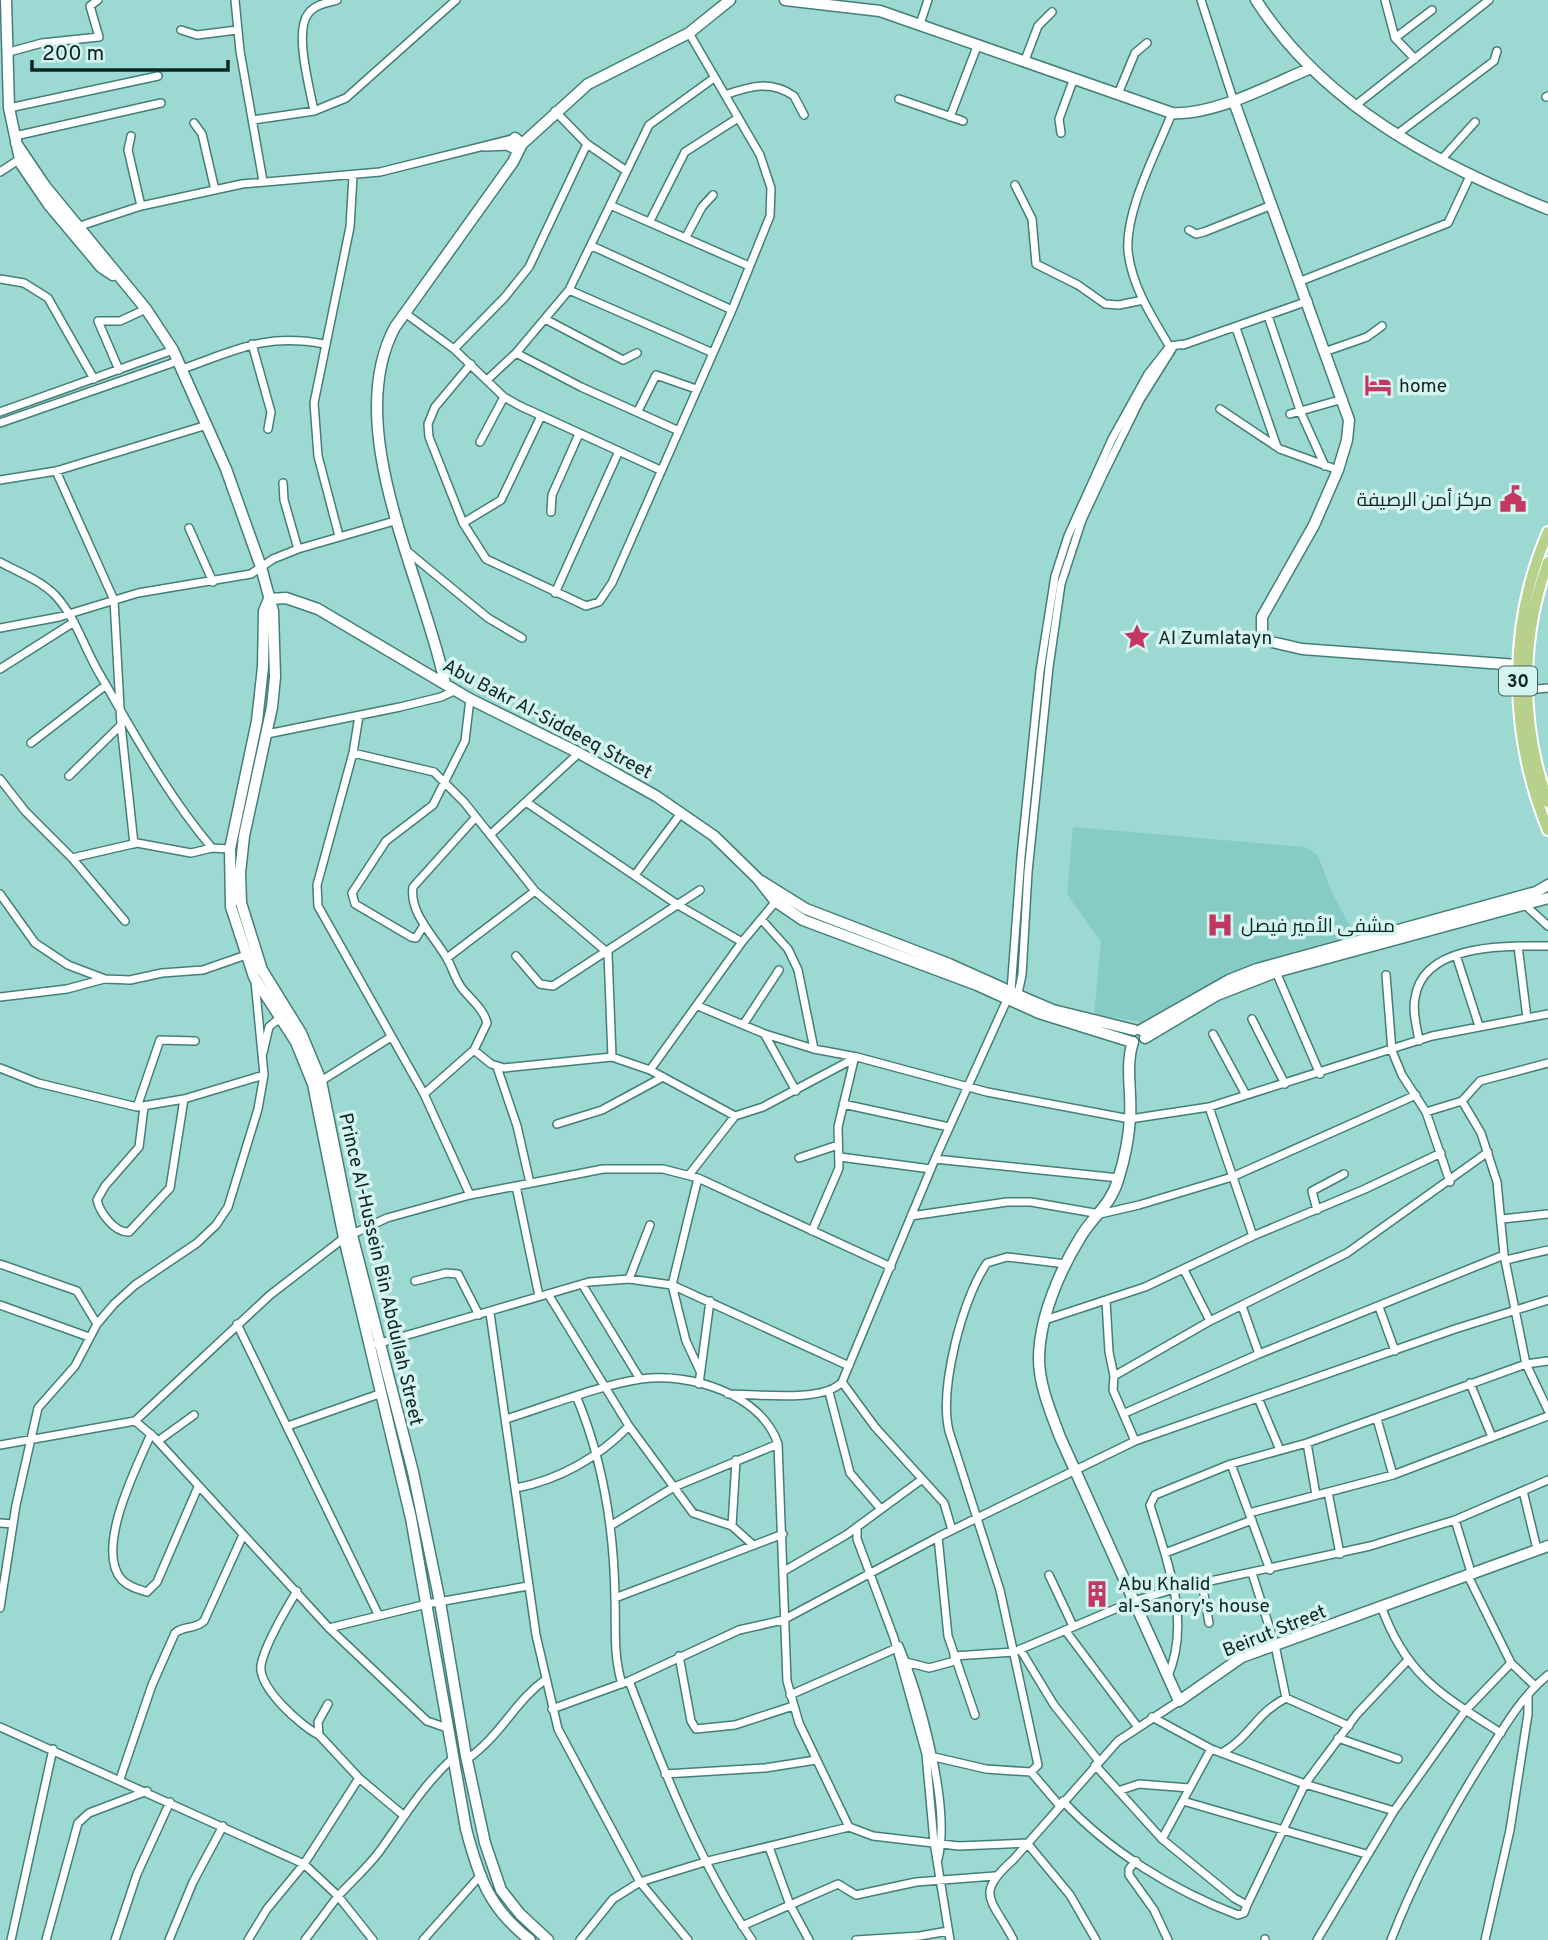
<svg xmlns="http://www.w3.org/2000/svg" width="1548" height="1940" viewBox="0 0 1548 1940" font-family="Overpass,Cairo,sans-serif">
<rect width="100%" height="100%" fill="#9bd9d2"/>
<path fill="#86ccc4" d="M1073,827l232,20 13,8 13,36 25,46 -130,38 -80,48 -52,-9 7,-72 -34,-48z"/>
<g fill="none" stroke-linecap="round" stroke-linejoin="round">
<defs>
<path id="street" d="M235,0l5,51 23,130
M1201,0l32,99
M1385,0l10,38 20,21
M920,24l8,-24
M181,30l16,5 40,-5
M1395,38l37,-28
M9,52l33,-9 57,-6 -9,-31 8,-6
M1025,60l13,-34 14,-14
M1118,94l17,-41 12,-10
M725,95c25,-9 46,-15 69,1l10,19
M1546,97l2,-1
M899,99l64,22
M1356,105l133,-105
M9,108l149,-32
M314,111c-4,-22 -20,-79 -6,-97 6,-9 18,-11 29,-14
M555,111l32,33 38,26
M950,117l28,-73
M253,120l61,-9 32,-13 110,-98
M194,123l8,11 13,56
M1061,133l-2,-14 15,-41
M1396,135l98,-74 3,-10
M15,136l146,-33
M131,136l-3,14 13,56
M485,147l25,-1
M1440,161l35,-39
M0,172l23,-15
M1015,185l17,34 4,45 42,21 27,19 14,1 24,-5
M610,205l139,61
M650,221l35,-69 53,-34
M77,227l64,-21 101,-22 138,-12 132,-33
M1189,230l7,4 8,-2 68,-27
M686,237l16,-30 11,-12
M592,246l140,64
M0,279l24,4 24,15 46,81
M1301,281l147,-58 22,-47
M569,290l144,63
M405,313l49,36 50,48 16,9 140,64
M1268,316l33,97 24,53
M545,319l78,41 14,-7
M1236,328l41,119
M252,344l19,68 -3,17
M1183,345l125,-44
M454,349l51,-52 24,-30 58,-123
M1171,349c-18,-31 -39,-61 -43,-98 -3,-41 29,-100 44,-138
M1327,351l40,-14 15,-11
M516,353l65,34 98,44
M471,364l-36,43 -7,17 1,13 34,86 23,36 100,47 13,-4 13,-19 120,-273 38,-94 1,-28 -11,-33 -71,-122
M182,369c55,-19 82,-36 142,-25
M119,370l-21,-49h22l26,-12
M487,380l29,-27 53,-63 80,-165 65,-47
M1220,409l60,40 58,21
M638,411l18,-36 40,14
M0,412l173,-62
M1290,414l53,-15
M0,423l178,-62
M480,442l24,-45
M56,471l58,129 7,125 13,119
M0,480l56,-9 151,-46
M283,483l1,17 14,49
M551,512l1,-17 27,-61
M463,523l38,-23 40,-84
M189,528l24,54
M339,536l-21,-80 -4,-53 36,-176 3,-51
M407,551l81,67 34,20
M0,562c18,10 40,18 55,33 22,24 30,56 47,83 34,59 66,118 110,170
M555,593l64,-142
M0,628l59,-11 79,-24 113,-19 22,-15 25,-10 100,-29
M0,669l74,-47
M1527,690l21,-2
M359,716l-6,37 -36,132 1,21 106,188 46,101
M267,734l133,-27 41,-10 15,-7
M31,743l75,-58
M353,753l81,19 30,30 71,89 73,62 4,104
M69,776l52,-51
M0,779l25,32 47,47 53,63
M526,802l152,103 64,37
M491,834l88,-81
M72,858l65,-15 54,10 21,-5 18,1
M635,875l46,-62
M0,894l35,49 33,22 37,14 25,1 32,-7 41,-3 43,-15
M1525,905l23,21
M761,919l27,30 10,21 16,79
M424,925l-8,13 -5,-1 -56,-33 -3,-11 34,-52 47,-36 32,-64 5,-42
M1518,946l9,72
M1456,955l23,71
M516,956l24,28 13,2 147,-96
M447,958l88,-67
M1276,972l44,102
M1386,975l6,76 10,24 24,37 24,70
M0,997l67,-8 37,-10
M1017,998l5,-23 6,-103 21,-205 12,-83 21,-64 21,-45 37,-75 32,-51
M698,1006l67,28 49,15 43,8 130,35 143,27 79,-12 223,-71 116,-22
M1252,1019l33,65
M743,1025l36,-55
M1213,1034l33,61
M765,1035l31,56
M195,1041l-35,-1 -23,67 47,-8 80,-24
M1419,1041c-2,-14 -7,-29 -4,-43 8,-55 90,-52 133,-52
M474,1050l17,14 13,4 108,-11 38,13 85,46 28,-9 94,-50
M263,1053l6,-26 7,-6h8
M497,1067l20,59 13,57
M0,1068l38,15 99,24
M650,1070l92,-128 35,-42
M321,1081l70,-44
M424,1094l50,-44 13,-27c-3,-14 -18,-25 -26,-36 -7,-10 -9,-21 -15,-30 -12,-21 -37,-44 -33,-70l63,-70
M1462,1101l18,-20 68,-18
M843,1104l106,23
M144,1107l-5,40 -34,39 -8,14c3,13 18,33 32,32l41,-44 14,-89
M1209,1107l44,129 112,-47 76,-36
M1426,1112l36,-11 19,32 16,49 7,73 22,109 22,46
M557,1124l45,-14 61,-33
M840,1157l91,12
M799,1158l39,-13
M935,1159l184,19
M689,1175l46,-59
M698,1178l-26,107 14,56 14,30
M516,1186l23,110
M1317,1210l-5,-19 32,-17
M911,1216l96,-14h24l69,12 39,-9 93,-28 184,-82
M1502,1219l46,-5
M812,1231l27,-63 -1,-41 16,-67
M1506,1260l42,-10
M0,1264l77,27 20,33
M1184,1270l26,51
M629,1279l21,-54
M415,1281l31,-8 12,1 21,41
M582,1284l58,95
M548,1294l81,132 64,87 39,13 20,18
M1106,1301l3,51 5,24
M0,1305l89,32
M1242,1306l17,48
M1379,1307l16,44
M490,1313l46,322 22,94 82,153 48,58
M1045,1320l100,-33 108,-51
M237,1324l141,290
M377,1344l212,-62 40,-3 43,6 177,81
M842,1382l33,45 69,76 8,27
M1470,1383l22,54
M699,1384l11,-83
M829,1392l21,81 30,35
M728,1394c28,0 95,9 114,-12l93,-223 76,-168 10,-134 19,-186 15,-95 13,-40 44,-97 36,-65 22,-28 15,-2
M577,1398c26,63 37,132 38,200 1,30 -2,57 7,86
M1258,1398l22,52
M1125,1413l134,-59 245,-99
M506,1419c42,-13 94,-34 135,-40 49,-7 120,15 137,65l9,237 12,42 50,104 24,9 86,10 68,-3 43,52 26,45
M1377,1419l16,56
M135,1421l135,-126 74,-57 43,-20 83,-23 133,-26h60l35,9 193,89
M288,1426l94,-33
M151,1434c-14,32 -57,116 -29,146 7,7 16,9 25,12l10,-10 41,-95
M158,1441l36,-26
M1135,1441l-22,-51 1,-14 96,-55 137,-68 141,-101
M1307,1443l9,52
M0,1445l135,-24 19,16 175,191 98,93 20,7
M1231,1464l39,106
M516,1488c43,-8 83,-31 113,-62
M1523,1491l14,58
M1328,1492l12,62
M1249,1513l144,-38 155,-59
M1455,1520l16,52
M0,1523l13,1
M610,1526l64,-39 104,-43
M732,1526l4,-66
M857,1527v12l37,99 32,116 8,88 16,98
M938,1537l10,99 27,79
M1165,1553l87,-33
M784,1571l62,-36 75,-55
M1252,1573l23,72 11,53
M1467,1574l44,89 24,23
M1049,1575l24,51
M1202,1583l7,40
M297,1591c-11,18 -32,54 -36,74 -3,23 40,61 58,70
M615,1598l168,-64
M1381,1606c25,70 61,89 120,127
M0,1608l16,-103 22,-97 37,-42 22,-42 17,-20 21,-19 62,-42 19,-18 12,-18 30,-98 6,-34 -9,-94
M329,1628l98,-24 101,-18
M1065,1630l72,96
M899,1646c21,50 52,160 39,213
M1020,1649l34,56 44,55
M679,1656l12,65 5,8 39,-4 58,-19
M954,1656l60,-4 120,-51 40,-12 196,-43 85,-26 93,-40
M906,1662l23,6 26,-7
M1168,1676c24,-56 -2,-117 -18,-171l5,-10 76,-31 76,-21 219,-79 22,-3
M629,1681c33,85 71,184 123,259
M790,1695l109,-48
M328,1704l-10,18 1,13 40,43 44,37
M552,1709l77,-28 110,-51 44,-10 155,-83 197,-96 320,-112 93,-29
M1152,1717l59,32
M0,1727l304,137 34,32c13,-14 29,-28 41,-44 24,-33 43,-66 74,-94
M1338,1738l60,21
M1222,1753c30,-18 33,-39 64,-55l63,28
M930,1756l56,13 45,3 28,33
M466,1760c35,-24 48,-58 80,-81
M1095,1765l67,74 72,59 13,7 58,-121 52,-70 50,-53
M1031,1772l7,-7 -38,-175 -51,-159c-10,-42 13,-132 38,-168l20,-6 59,7
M665,1774l100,-6 51,-8
M120,1779l32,-94 23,-52c9,-8 20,-3 29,-12l39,-86
M1118,1791l21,-7 50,4
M1063,1801c46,50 111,90 175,114l6,-2 3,-8
M1183,1801l183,53
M1162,1839l49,-90 94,35 89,27
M769,1847l21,58 19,35
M1136,1861l-7,8v6l25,35 14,30
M742,1926l96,-42 18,11 60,-13 79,-6
M1013,1939c-20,-39 -40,-44 0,-79l105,-119 61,-40
M1265,1939v1
M11,1940l42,-191
M46,1940l32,-117 11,-10 58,-22
M115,1940l22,-66 33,-72
M169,1940l24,-58 30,-56
M248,1940l19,-31 37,-45 55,-86
M305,1940l33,-44 35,44
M423,1940l56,-63
M580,1940l33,-41 27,-17 68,-21 141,-34
M856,1940l64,-4 28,-5
M1317,1940l77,-129 71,-100 46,-48
M1391,1940c26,-67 59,-128 98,-189 17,-27 34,-56 59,-76
M1485,1940l25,-110 18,-116v-18"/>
<path id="secondary" d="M6,0l3,108 12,56 28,41 52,62 12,8
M785,0l95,11 292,102c42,3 100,-29 139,-45
M1256,0c67,105 180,164 292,209
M1233,99l116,321 -2,20 -9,30 -24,55 -52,92v17l10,8 30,7 215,16
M16,143l29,43 101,123 27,41 53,119 35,98 12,44 2,66 -3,30 -28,129 -4,37 1,30 21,67 39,63 20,48 31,154 61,237 27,130 26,154 19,87 16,47 19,24 28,26
M522,144l66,-60 101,-51 41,-33
M269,599l-5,12 -1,56 -6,54 -27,128 1,58 23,70 42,65 17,42 31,154 67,280 55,311c13,49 23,79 64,111
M269,599l17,-1 32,11 152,90 109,54 77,43 58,40 44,43 17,22 28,19 174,65 62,28 93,29
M445,683c-22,-105 -104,-256 -50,-356l118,-165 9,-18 -7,-6 -5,8 8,4
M761,881l45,28 143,55 78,35 26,11 81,20
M1141,1030l88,-50 28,-11 279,-77 12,-7
M1145,1038l72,-43 59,-23 272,-74
M1133,1042c-8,23 -1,52 -3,75 -1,21 -6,44 -12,63 -7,25 -26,37 -38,58 -21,34 -41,81 -41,121 0,26 12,54 21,78l119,264 63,-44 306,-111"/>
<path id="primary" d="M1548,532c-41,94 -39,203 0,298
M1548,562c-28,76 -28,163 0,240"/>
</defs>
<use href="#street" stroke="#437f78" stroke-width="10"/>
<use href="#secondary" stroke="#437f78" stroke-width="13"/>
<use href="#primary" stroke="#fff" stroke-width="14"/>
<use href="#street" stroke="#fff" stroke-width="7"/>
<use href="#secondary" stroke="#fff" stroke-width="10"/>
<use href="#primary" stroke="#b7d08b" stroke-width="10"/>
</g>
<defs>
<symbol id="hotel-bare" viewBox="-9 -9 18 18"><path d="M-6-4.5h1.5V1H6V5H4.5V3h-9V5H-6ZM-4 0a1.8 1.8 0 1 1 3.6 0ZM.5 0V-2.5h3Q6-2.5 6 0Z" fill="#c53763" stroke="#d5f3ef" stroke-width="2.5" paint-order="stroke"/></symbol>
<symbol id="civic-bare" viewBox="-9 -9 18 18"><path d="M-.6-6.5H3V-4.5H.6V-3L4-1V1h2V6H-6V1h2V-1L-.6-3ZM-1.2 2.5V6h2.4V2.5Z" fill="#c53763" stroke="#d5f3ef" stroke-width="2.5" paint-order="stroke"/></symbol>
<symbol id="sight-bare" viewBox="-9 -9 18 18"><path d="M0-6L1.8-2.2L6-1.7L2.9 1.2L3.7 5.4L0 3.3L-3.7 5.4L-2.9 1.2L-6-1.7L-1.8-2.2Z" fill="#c53763" stroke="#d5f3ef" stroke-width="2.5" paint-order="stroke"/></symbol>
<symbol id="hospital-bare" viewBox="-9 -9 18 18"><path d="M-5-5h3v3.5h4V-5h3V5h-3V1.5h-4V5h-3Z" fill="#c53763" stroke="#d5f3ef" stroke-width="2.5" paint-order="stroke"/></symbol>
<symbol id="building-bare" viewBox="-9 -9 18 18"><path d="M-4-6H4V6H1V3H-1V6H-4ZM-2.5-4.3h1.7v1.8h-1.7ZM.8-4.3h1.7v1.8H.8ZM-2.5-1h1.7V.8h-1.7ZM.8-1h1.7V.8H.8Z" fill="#c53763" stroke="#d5f3ef" stroke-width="2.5" paint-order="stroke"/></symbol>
</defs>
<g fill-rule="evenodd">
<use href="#hotel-bare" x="1359" y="366" width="38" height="38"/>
<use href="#civic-bare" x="1494" y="480" width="38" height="38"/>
<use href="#sight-bare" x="1118" y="618" width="38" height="38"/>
<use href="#hospital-bare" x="1201" y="906" width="38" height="38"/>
<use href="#building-bare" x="1078" y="1575" width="38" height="38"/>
</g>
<g text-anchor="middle" stroke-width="7" stroke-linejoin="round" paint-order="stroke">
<rect fill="#d5f3ef" stroke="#486460" stroke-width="2" x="1499" y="666.5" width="38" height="29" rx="5"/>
<g font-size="18" font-weight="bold" fill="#0c2623">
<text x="1518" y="687">30</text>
</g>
<g font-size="19" fill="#0c2623" stroke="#d5f3ef" text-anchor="start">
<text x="1399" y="392">home</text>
<text x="1492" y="506" text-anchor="end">مركز أمن الرصيفة</text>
<text x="1158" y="644">Al Zumlatayn</text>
<text x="1241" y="932">مشفى الأمير فيصل</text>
<text x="1118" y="1590">Abu Khalid<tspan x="1118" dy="22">al-Sanory's house</tspan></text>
</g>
<g font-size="19" fill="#0c2623" stroke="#d5f3ef">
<text transform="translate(548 718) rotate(28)" y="7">Abu Bakr Al-Siddeeq Street</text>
<text transform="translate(382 1269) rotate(77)" y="7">Prince Al-Hussein Bin Abdullah Street</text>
<text transform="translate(1274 1630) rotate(-22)" y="7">Beirut Street</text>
</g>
</g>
<path d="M32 60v10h196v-10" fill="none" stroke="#0c2623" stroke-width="3.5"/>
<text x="42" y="60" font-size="21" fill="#0c2623" stroke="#d5f3ef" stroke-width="5" paint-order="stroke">200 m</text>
</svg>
